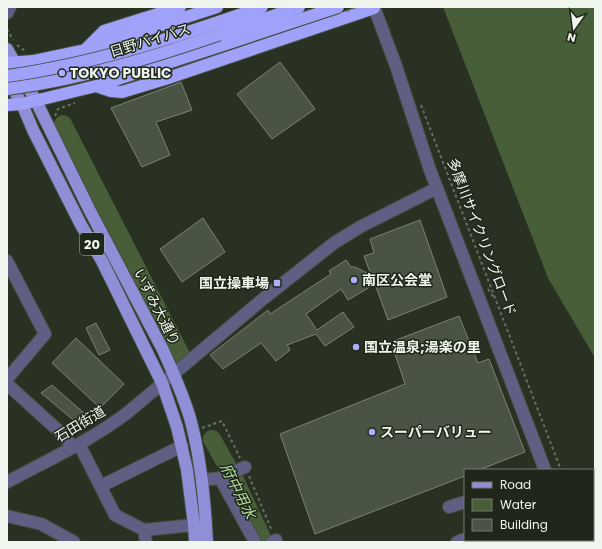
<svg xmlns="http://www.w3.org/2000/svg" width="602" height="549" viewBox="0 0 602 549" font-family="Poppins,'Noto Sans JP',sans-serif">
<rect width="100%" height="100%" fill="#283122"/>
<path fill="#475e39" d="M443,7h152v351l-47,-80z"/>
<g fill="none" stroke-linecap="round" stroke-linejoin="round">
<path stroke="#475e39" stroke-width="18" d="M63,124l119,233
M212,439l23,41 29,62"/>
</g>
<path fill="#4a5444" stroke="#798473" d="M280,62l35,47 -43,30 -35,-45z
M181,82l11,28 -36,12 14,33 -28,12 -31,-59z
M203,218l22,34 -43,30 -22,-33z
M420,220l27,77 -59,23 -13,-36 -27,16 -7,-11 -35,25 11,16 26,-18 11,15 -29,19 -9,-12 -29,11 3,5 -14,11 -15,-18 -38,26 -13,-14 58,-45 2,4 61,-40 -2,-3 17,-11 5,7h4l16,8 -7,-19 10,-3 -4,-14z
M459,316l19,47 11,-4 36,93 -46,18h-14v6l-150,58 -35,-100 125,-50 -14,-42z
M96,323l14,27 -11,5 -13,-27z
M76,338l48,46 -24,24 -48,-45z
M52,385l33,29 -8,9 -36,-30z"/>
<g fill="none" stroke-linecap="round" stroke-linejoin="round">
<defs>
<path id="minor" d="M374,7l22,59 34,104 115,300
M7,13l3,-6
M7,261l38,73 -38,45
M7,384l54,49 12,14
M79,444l36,71 29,15 2,12
M220,478l25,-11
M202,480l18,-2 35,64
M7,482c41,-22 83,-41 120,-69l136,-114 71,-56 26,-16 77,-39
M101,486l81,-40
M449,507l16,-5
M7,516l34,8 33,18
M144,530l50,-5
M572,540v2
M272,542l4,-2
M457,542l8,-3"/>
<path id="major" d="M7,49l29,52 53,108 74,141c10,22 20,45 27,68 11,40 15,83 17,124
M8,80l14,24 11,26 48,95 21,36 60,122 15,44 10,43 7,55 1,17"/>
<path id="highway" d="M87,48l17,-17 76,-24
M7,63l26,-2 52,-11 132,-43
M96,86l15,5 11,1 43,-13 209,-71
M7,105l15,-1 74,-18 130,-42"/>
</defs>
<use href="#minor" stroke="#444d3e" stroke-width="14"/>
<use href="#major" stroke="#444d3e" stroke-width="14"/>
<use href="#highway" stroke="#444d3e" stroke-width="14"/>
<path stroke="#687063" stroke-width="2" stroke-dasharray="3 3" stroke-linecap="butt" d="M7,29l6,11
M17,45l8,6
M421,105l140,365
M55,116l3,-7 17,-6
M488,289l6,9
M202,428l20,-7 18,37
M249,476l23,55
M588,540v2"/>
<use href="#minor" stroke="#5e5f83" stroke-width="12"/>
<use href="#major" stroke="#8e8fd7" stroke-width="12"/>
<use href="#highway" stroke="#a0a1f8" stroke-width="12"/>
<defs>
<path id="highway-bridge" d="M226,44l112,-37
M7,76c87,-12 172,-40 255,-69
M7,89c101,-13 196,-49 292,-82"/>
</defs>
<use href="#highway-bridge" stroke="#444d3e" stroke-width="14" stroke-linecap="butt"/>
<path stroke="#687063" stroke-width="2" stroke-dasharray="3 3" stroke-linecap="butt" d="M347,11l10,-4"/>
<use href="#highway-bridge" stroke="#a0a1f8" stroke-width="12"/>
</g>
<g fill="#adaffb" stroke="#1e2719" stroke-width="1.5">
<circle cx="62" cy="73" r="4"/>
<circle cx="354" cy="280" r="4"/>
<rect x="273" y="279" width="8" height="8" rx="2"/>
<circle cx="356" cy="347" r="4"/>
<circle cx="372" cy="432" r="4"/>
</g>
<g text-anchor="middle" stroke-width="3" stroke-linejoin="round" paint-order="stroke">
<rect fill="#1e2719" stroke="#b1b8ad" stroke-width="1" x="80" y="233" width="24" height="22" rx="3"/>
<g font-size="13" font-weight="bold" fill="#f0f6ed">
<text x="92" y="249">20</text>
</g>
<g font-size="14" fill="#f0f6ed" stroke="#1e2719">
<text transform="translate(150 40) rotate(-17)" y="5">日野バイパス</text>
<text transform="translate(482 237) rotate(69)" y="5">多摩川サイクリングロード</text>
<text transform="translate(157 307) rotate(63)" y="5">いずみ大通り</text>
<text transform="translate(80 424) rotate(-31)" y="5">石田街道</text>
</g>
<g font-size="14" font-weight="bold" fill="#f0f6ed" stroke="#1e2719" text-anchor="start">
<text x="70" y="78">TOKYO PUBLIC</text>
<text x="362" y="285">南区公会堂</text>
<text x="269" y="288" text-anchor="end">国立操車場</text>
<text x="364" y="352">国立温泉;湯楽の里</text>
<text x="380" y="437">スーパーバリュー</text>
</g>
<g font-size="15" font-style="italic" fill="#b4dc9d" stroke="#1e2719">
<text transform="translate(238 491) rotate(63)" y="5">府中用水</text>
</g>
</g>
<rect width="602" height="549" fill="none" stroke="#f0f6ed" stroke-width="16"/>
<rect x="464" y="469" width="130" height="72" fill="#1e2719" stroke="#727a6e"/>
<rect x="472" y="482" width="20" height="6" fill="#8e8fd7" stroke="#727a6e"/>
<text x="500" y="489" font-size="12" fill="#f0f6ed">Road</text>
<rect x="472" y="499" width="20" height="12" fill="#475e39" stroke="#727a6e"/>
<text x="500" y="509" font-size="12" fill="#f0f6ed">Water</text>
<rect x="472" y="519" width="20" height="12" fill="#4a5444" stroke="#727a6e"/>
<text x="500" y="529" font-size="12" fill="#f0f6ed">Building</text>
<g transform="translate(574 28) rotate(194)" stroke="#1e2719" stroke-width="3" paint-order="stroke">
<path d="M0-3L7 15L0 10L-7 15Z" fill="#f0f6ed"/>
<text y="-6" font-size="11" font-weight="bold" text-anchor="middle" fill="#f0f6ed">N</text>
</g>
</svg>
